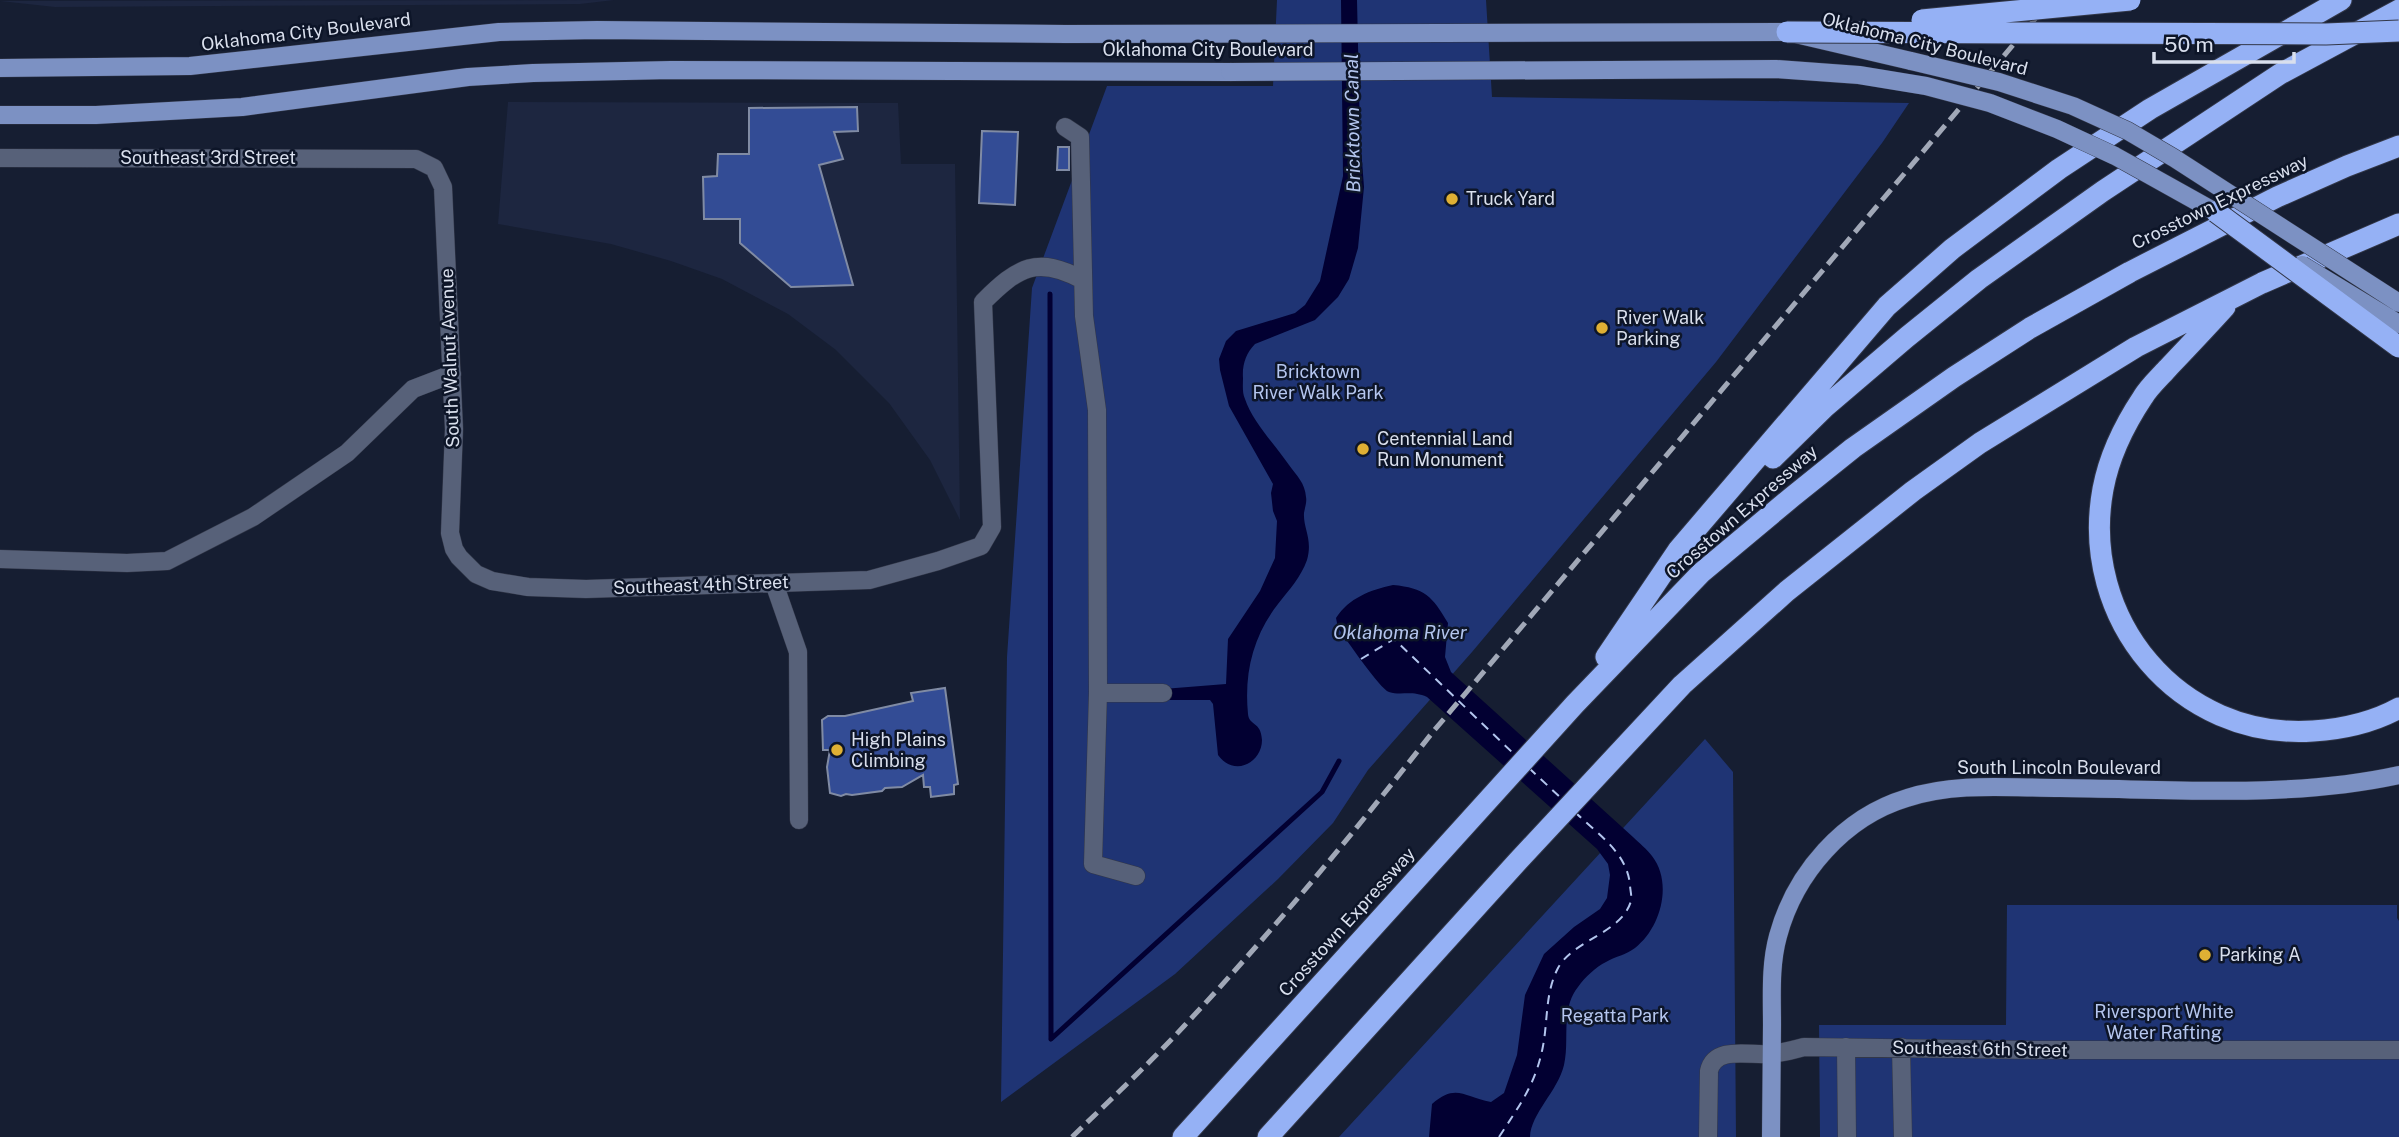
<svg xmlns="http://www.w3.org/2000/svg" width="2399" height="1137" viewBox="0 0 2399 1137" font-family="'Public Sans',sans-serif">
<rect width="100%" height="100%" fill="#161e32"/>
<path fill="#1d2640" d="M614,0l-34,4 -525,3 -55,-6z
M508,102l390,1 3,61h54l5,356 -30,-60 -41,-57 -53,-53 -48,-36 -66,-35 -51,-18 -60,-17 -113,-20z"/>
<path fill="#1f3474" d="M1277,0h209l6,97 417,6 -27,40 -166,219 -244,290 -104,118 -35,53 -55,56 -103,95 -174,128 6,-445 25,-369 75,-202h166z
M1705,739l28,33 3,365h-397z
M2007,905h390v13l2,3v216h-579l-1,-112h187z"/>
<path fill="#020032" d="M1341,0h16l3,135 4,52 -6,61 -9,31 -11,18 -23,23 -60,24c-9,9 -13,21 -12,34 0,6 -1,15 2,21 7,22 31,47 44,66 8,11 16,18 17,32 1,5 -1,10 -2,16 -1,15 9,26 3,47 -6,17 -18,30 -29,44 -25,32 -34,69 -30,110 1,12 13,7 14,26 0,22 -27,38 -44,15l-5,-51 -3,-4h-47v-11l63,-5 2,-45 32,-48 15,-33 2,-37 -4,-10 -2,-18 2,-9 -44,-78 -9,-36 -1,-11 7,-18 10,-10 59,-18 10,-8 15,-24 23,-105z
M1393,585c32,3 39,11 55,38l-3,34 6,15 182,165c6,6 14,12 19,19 21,27 9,72 -17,92 -9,7 -19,8 -29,14 -10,5 -21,15 -28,25 -18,23 -8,52 -14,78 -6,26 -33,48 -34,72h-101l3,-33c24,-21 32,-7 59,-2l13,-9 13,-38 8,-60 19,-41 30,-27 26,-18 7,-11 3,-23 -2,-11 -11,-15 -170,-152c-16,-7 -26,-1 -38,-5 -9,-3 -43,-53 -51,-64l-2,-10c13,-20 34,-28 57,-33z"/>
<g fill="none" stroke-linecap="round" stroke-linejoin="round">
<path stroke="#020032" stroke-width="5" d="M1050,294l1,745
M1051,1039l271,-247 17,-31"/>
<path stroke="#b3c5ee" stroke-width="2" stroke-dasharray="9 7" stroke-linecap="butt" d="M1361,659l33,-20 121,116
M1529,768l34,32
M1499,1137c20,-31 37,-53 44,-91 5,-26 2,-53 15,-78 15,-28 64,-35 73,-67 1,-5 -1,-12 -1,-16 -3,-32 -31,-50 -53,-71"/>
</g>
<path fill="#334c95" stroke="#808ba4" stroke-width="2" d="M857,107l1,24 -24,1 9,27 -24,6 34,120 -62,2 -51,-44v-24h-36l-1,-42 14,-1 1,-22h31v-46z
M982,131l36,1 -3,73 -36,-2z
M1058,147h11v23h-12z
M945,688l13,96 -4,1v9l-23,3 -1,-10h-6l-1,-12 -21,12 -17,1 -3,3 -30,4 -6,-1 -5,2 -11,-3 -3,-26 3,-17h-7l-1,-30 6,-4h17l68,-15 -2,-8z"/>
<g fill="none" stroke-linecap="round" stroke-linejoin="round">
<defs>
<path id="minor" d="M1065,127l15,10 4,179 13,94 1,283 -5,171 43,12
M0,158l416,1 18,9 9,19 11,242 -4,104 4,16 5,8 17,17 16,7 36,6 58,2 283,-9 69,-19 43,-15 11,-19 -9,-225c35,-35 54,-47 100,-22
M0,559l127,4 40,-2 86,-44 94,-64 66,-64 39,-15
M774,583l24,69 1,168
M1098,693h65
M1846,1047l1,90
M1901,1047l2,90
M1708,1137l1,-66c6,-26 41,-15 61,-17 11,-1 23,-4 34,-7l234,3h361"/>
<path id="major" d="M0,68l190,-2 309,-34 98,-2 469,4 721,-2 124,29
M0,115h96l146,-8 226,-30 65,-4 138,-3 559,2
M1771,1137c0,-37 1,-74 1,-112 0,-30 -2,-60 6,-89 17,-63 66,-119 129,-138 49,-16 102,-10 153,-10 112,1 229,11 339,-13"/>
<path id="highway" d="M2225,307c-19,21 -39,42 -58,62 -8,9 -18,18 -24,28 -18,27 -34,60 -40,92 -24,130 76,251 210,242 30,-2 59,-8 86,-23
M1773,458l52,-51 82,-70 72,-58 124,-88 177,-117 119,-64
M1606,657l73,-108 208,-243 65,-57 107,-80 91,-60 191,-109
M1183,1137l392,-433 126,-131 91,-76 61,-49 101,-71 76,-49 100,-56 147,-75 70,-31 52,-20
M1268,1137l250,-276 164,-176 105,-94 126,-100 67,-48 156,-96 126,-64 137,-59"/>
</defs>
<use href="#minor" stroke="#323748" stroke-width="19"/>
<use href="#major" stroke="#323748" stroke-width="19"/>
<use href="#highway" stroke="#323748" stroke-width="23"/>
<use href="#minor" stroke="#576179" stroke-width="18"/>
<use href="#major" stroke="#7c91c3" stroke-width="18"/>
<use href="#highway" stroke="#95b1f5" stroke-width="21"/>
<path stroke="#a1a8b7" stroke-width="5" stroke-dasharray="14 7" stroke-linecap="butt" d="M1072,1137c38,-37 77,-73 113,-112 87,-93 168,-191 247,-292l619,-733"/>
<defs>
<path id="major-bridge" d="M1911,61l88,21 74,24 55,25 46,27 225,145
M1230,72l546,-3 83,6 67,11 64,17 67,26 58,27 113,63
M2302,265l97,59"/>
<path id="highway-bridge" d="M1922,20l208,-20
M1787,32l539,2 73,-3
M2216,212l183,135"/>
</defs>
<use href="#major-bridge" stroke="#323748" stroke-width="19" stroke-linecap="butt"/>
<use href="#highway-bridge" stroke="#323748" stroke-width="23" stroke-linecap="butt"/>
<use href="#major-bridge" stroke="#7c91c3" stroke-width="18"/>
<use href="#highway-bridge" stroke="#95b1f5" stroke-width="21"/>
</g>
<g fill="#dfb034" stroke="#0d1528" stroke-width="2.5">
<circle cx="1452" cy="199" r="7"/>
<circle cx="1602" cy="328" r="7"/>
<circle cx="1363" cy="449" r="7"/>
<circle cx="837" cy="750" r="7"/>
<circle cx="2205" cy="955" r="7"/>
</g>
<g text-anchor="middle" stroke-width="5" stroke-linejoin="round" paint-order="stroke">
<g font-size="18" fill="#d9dfed" stroke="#0d1528">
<text transform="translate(306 32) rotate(-7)" y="6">Oklahoma City Boulevard</text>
<text transform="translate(1925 44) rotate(14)" y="6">Oklahoma City Boulevard</text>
<text x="1208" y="56">Oklahoma City Boulevard</text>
<text x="208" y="164">Southeast 3rd Street</text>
<text transform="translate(2220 202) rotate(-26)" y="6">Crosstown Expressway</text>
<text transform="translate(450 358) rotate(-92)" y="6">South Walnut Avenue</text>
<text transform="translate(1742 512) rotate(-41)" y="6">Crosstown Expressway</text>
<text transform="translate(701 585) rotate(-2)" y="6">Southeast 4th Street</text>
<text x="2059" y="774">South Lincoln Boulevard</text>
<text transform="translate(1347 922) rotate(-48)" y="6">Crosstown Expressway</text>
<text transform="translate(1980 1049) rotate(1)" y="6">Southeast 6th Street</text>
</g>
<g font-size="18" fill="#d9dfed" stroke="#0d1528" text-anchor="start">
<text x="1466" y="205">Truck Yard</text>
<text x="1616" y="324">River Walk<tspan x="1616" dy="21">Parking</tspan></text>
<text x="1377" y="445">Centennial Land<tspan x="1377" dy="21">Run Monument</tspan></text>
<text x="851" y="746">High Plains<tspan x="851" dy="21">Climbing</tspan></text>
<text x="2219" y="961">Parking A</text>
</g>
<g font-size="18" fill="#b5c6ef" stroke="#0d1528">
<text x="1318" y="378">Bricktown<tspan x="1318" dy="21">River Walk Park</tspan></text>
<text x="2164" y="1018">Riversport White<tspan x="2164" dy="21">Water Rafting</tspan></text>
<text x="1615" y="1022">Regatta Park</text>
</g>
<g font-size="19" font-style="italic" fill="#b3c5ee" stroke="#0d1528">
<text transform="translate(1352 123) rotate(-91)" y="7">Bricktown Canal</text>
<text x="1400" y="639">Oklahoma River</text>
</g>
</g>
<path d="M2154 52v10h140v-10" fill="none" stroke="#d9dfed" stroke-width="3.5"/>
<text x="2164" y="52" font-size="21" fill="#d9dfed" stroke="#0d1528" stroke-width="5" paint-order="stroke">50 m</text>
</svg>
